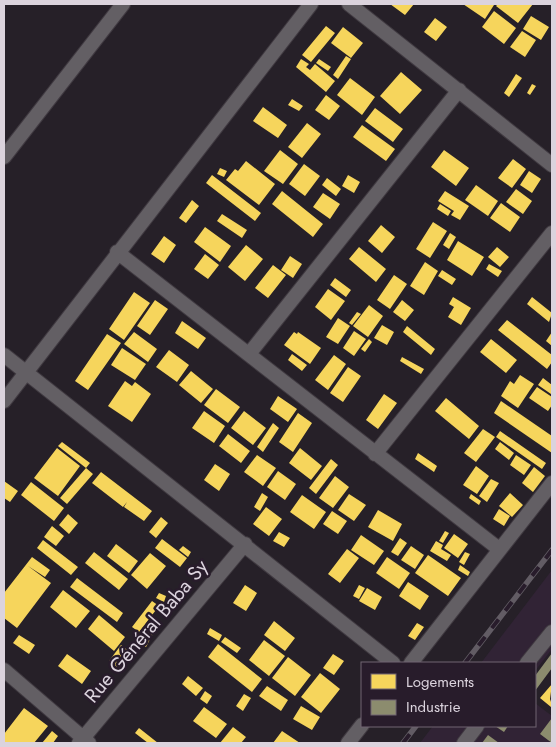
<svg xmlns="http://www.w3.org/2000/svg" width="556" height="747" viewBox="0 0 556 747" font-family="Jost,sans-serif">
<rect width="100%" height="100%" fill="#262028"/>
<path fill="#312335" d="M552,570v79l-17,22v-8h-54z
M535,703l17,13v27h-132l13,-17h102z"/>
<path fill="#f6d55c" d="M390,4h24l-9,11z
M463,4h29l2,1 -9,14z
M498,4h35l-15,19 -22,-17z
M494,11l22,17 -12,16 -22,-17z
M531,16l18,11 -8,13 -18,-11z
M435,18l12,9 -11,14 -12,-9z
M326,26l9,7 -24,29 -9,-7z
M343,27l20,16 -12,15 -20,-15z
M522,31l14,9 -11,17 -15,-10z
M346,56l5,3 -13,20 -5,-4z
M301,59l8,5 -3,3 4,3 5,-6 20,17 -9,11 -30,-25z
M319,59l12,8 -3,4 -12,-8z
M401,72l21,18 -22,24 -20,-18z
M516,74l6,4 -13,19 -5,-4z
M350,78l25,19 -13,18 -25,-20z
M532,84l4,2 -6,9 -3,-2z
M326,95l14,11 -11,14 -14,-10z
M292,99l11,7 -4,5 -11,-6z
M263,107l24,18 -9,13 -25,-17z
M375,108l28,21 -10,13 -28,-21z
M307,123l14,11 -19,24 -14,-11z
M362,125l33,24 -9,12 -33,-24z
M280,150l18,14 -15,20 -19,-13z
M444,150l25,18 -13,18 -25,-19z
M513,159l13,10 -14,19 -14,-10z
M246,161l29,23 -16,21 -33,-25 9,-11 3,2z
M304,164l16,12 -15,20 -16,-12z
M220,168l7,3 -3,6 -7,-3z
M529,171l12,8 -9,14 -12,-8z
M212,175l49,38 -6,8 -49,-38z
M348,175l12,7 -6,11 -12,-7z
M327,178l14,11 -5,7 -14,-11z
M476,185l22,16 -10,15 -23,-16z
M516,189l16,12 -9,13 -17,-12z
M282,191l41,33 -10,13 -41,-33z
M445,191l24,15 -9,14 -9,-5 3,-4 -16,-10z
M323,193l17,11 -10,15 -17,-12z
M192,200l7,6 -13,17 -7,-5z
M501,203l19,14 -10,15 -20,-14z
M440,204l11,7 -3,5 -11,-7z
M222,214l25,16 -5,8 -25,-17z
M433,222l14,9 -17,27 -14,-9z
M381,225l14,12 -13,16 -14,-12z
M205,227l26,19 -11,16 -26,-20z
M450,233l6,4 -7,12 -6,-4z
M164,236l12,9 -12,18 -13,-9z
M458,241l26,16 -12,19 -25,-16z
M246,245l17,14 -18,22 -17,-14z
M359,247l27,22 -10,13 -27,-23z
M497,247l12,10 -9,10 -12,-10z
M205,254l14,11 -11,14 -14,-10z
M290,256l12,8 -9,14 -12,-8z
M425,262l13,9 -14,24 -14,-9z
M489,264l13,7 -4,6 -12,-8z
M273,265l13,10 -18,23 -13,-10z
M442,270l14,9 -4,6 -14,-9z
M394,275l13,9 -17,25 -13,-9z
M335,278l16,12 -5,7 -16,-12z
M328,289l17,12 -14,19 -16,-13z
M134,292l16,11 -26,37 -15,-11z
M453,297l18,11 -10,17 -13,-8 6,-10 -5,-3z
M532,297l20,16 -3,9 -22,-18z
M155,300l13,9 -18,26 -13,-9z
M402,300l12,10 -9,11 -12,-9z
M369,305l14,11 -15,21 -15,-11z
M357,312l4,2 -9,11 -3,-2z
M338,318l12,8 -12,18 -12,-7z
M507,320l45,35v7l-5,7 -49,-39z
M182,321l24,17 -8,11 -23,-16z
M382,325l12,7 -7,13 -13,-7z
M407,326l28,23 -4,6 -28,-23z
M354,331l12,8 -12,17 -11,-8z
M134,332l23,17 -9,13 -24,-18z
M294,332l3,2 1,-2 23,16 -11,16 -26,-19z
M552,332v14l-6,-5z
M107,334l14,9 -33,47 -13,-9z
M369,339l3,3 -7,10 -4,-3z
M491,339l26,21 -11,13 -26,-21z
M122,348l24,16 -11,16 -24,-15z
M169,350l20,15 -12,17 -21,-15z
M292,354l15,11 -5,6 -14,-11z
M334,355l12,9 -18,26 -13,-10z
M402,357l22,12 -3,5 -21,-13z
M348,367l13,9 -18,26 -13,-9z
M191,371l22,18 -12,14 -22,-18z
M520,375l14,9 -16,24 -17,-12 9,-15 4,3z
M543,378l9,7 -1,9 -13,-9z
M125,381l7,5 3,-4 16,12 -19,28 -24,-16z
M537,387l15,10v8l-4,6 -19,-13z
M216,389l24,18 -12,16 -24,-18z
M384,394l13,9 -19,26 -12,-9z
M278,396l19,13 -9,13 -18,-13z
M446,398l33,28 -10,13 -34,-28z
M501,401l51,35v17l-58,-40z
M204,411l21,15 -11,17 -22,-15z
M244,411l22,17 -13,17 -22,-17z
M298,413l14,10 -19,29 -14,-10z
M273,423l6,5 -16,24 -6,-5z
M483,429l12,8 -19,25 -12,-9z
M500,431l46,32 -4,6 -46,-32z
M228,434l22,17 -9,12 -22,-17z
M62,442l28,21 -4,5 -28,-22z
M500,442l14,11 -5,7 -14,-11z
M57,448l23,18 -22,30 -24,-18z
M300,448l22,18 -11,14 -22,-17z
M418,453l19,13 -3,6 -19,-13z
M257,455l19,13 -13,18 -19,-14z
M516,455l15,10 -7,10 -14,-10z
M331,459l7,6 -22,29 -7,-6z
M215,464l15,10 -11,17 -15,-11z
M476,466l13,10 -12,18 -14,-9z
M534,467l11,9 -12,16 -11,-9z
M86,468l7,6 -26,30 -7,-6z
M278,471l18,13 -11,16 -18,-13z
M101,472l51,39 -8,10 -20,-14 3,-5 -4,5 -31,-24z
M335,476l14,11 -16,21 -14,-10z
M491,479l8,4 -12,19 -8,-6z
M4,481l14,10 -8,11 -6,-4z
M31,482l33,26 -10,13 -33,-26z
M262,493l6,4 -8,14 -6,-4z
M510,493l13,12 -11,12 -13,-11z
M349,494l17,11 -12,16 -16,-11z
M471,494l10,7 -2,4 -10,-7z
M302,495l24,17 -12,17 -24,-17z
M266,507l16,12 -13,17 -16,-12z
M499,509l11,7 -6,10 -11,-7z
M378,510l24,14 -9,17 -25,-14z
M332,511l15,10 -9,13 -15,-10z
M68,514l10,9 -9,11 -10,-9z
M161,517l7,6 -12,15 -7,-6z
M52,526l12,10 -8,10 -12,-9z
M445,531l4,2 -6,10 -4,-2z
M279,532l11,6 -6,9 -11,-6z
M454,534l14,10 -10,14 -14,-10z
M361,535l23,16 -10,14 -23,-15z
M400,538l7,5 -9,13 -7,-4z
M162,539l25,19 -7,9 -25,-19z
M43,540l35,27 -7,8 -34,-27z
M436,541l7,4 -2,4 10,6 -4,6 -17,-10z
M116,544l22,17 -9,12 -22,-17z
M183,546l8,6 -3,5 -9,-7z
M411,546l13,9 -9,14 -14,-9z
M347,549l12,9 -19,25 -12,-9z
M94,552l34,27 -9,11 -34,-27z
M465,552l5,2 -6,11 -5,-3z
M150,553l16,13 -19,23 -16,-14z
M428,555l33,23 -13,18 -33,-23z
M32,557l18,13 -5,7 -17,-11 23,17 -34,45 -13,-10v-25z
M387,557l23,16 -11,16 -23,-16z
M460,565l10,7 -2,4 -10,-6z
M77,578l46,35 -6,9 -47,-35z
M408,582l21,14 -9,14 -21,-14z
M245,585l12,8 -11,18 -13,-8z
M359,585l6,3 -6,11 -6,-3z
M367,588l15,9 -7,13 -16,-9z
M63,590l27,21 -14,17 -26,-21z
M159,593l7,3 -2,6 -8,-4z
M152,601l7,5 -20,26 -7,-5z
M99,615l26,22 -11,14 -26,-22z
M274,621l21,17 -10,13 -21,-16z
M148,622l9,4 -11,21 -9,-5z
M417,623l7,4 -9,13 -7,-4z
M210,628l12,7 -3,6 -12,-7z
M19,635l16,10 -6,9 -16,-11z
M225,637l16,11 -4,5 -16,-11z
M264,640l21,16 -16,20 -20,-16z
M218,644l44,35 -10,13 -44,-35z
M121,645l8,6 -12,16 -8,-6z
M67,654l24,17 -9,13 -24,-18z
M333,654l11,7 -10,14 -11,-7z
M288,657l23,18 -16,21 -23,-18z
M320,673l20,16 -19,24 -20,-16z
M188,676l15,12 -7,8 -14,-12z
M552,684l-2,15 2,6 -1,2 -11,-9z
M267,686l21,14 -7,11 -22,-15z
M205,691l7,5 -5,8 -7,-5z
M244,694l7,4 -8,13 -7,-5z
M301,706l19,11 -8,13 -19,-11z
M204,707l23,17 -11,14 -23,-17z
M24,708l24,18 -14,17h-30v-9z
M233,727l13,10 -5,6h-21z
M139,728l19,15h-10l-13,-10z
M52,731l6,5 -5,7h-11z
M282,731l18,12h-27z"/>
<path fill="#8c8c6e" d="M552,653v15l-17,23v-15z
M552,718v25l-12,-9z
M495,726h13l-4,6z
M488,735l11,8h-17z"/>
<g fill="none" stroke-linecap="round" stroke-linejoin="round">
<defs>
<path id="street" d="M349,4l203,161
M4,157l119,-153
M117,252l382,297
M249,354l210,-264
M4,355l389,308
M4,401l307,-397
M375,454l177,-221
M411,663l141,-180
M527,663l25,-31
M4,670l85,73
M79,743l166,-199
M348,743l14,-18
M464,743l13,-17"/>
</defs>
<use href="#street" stroke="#403a41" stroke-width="16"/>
<use href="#street" stroke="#635f64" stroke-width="14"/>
<defs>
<path id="rail" d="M465,663l87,-113
M403,743l13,-17"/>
</defs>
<use href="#rail" stroke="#625c64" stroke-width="5.5"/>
<use href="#rail" stroke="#281c2b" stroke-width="4" stroke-dasharray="11" stroke-linecap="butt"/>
</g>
<g text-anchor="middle" stroke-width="5" stroke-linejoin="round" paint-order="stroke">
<g font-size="20" fill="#dbd3dd" stroke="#281c2b">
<text transform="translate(146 631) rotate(-50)" y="7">Rue Général Baba Sy</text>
</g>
</g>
<rect width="556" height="747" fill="none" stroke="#dbd3dd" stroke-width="10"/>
<rect x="361" y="662" width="175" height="65" fill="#281c2b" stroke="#706572"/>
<rect x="371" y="674" width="25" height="15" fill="#f6d55c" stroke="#706572"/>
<text x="406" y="687" font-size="15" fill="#dbd3dd">Logements</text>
<rect x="371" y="700" width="25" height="15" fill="#8c8c6e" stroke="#706572"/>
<text x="406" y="712" font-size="15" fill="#dbd3dd">Industrie</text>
</svg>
